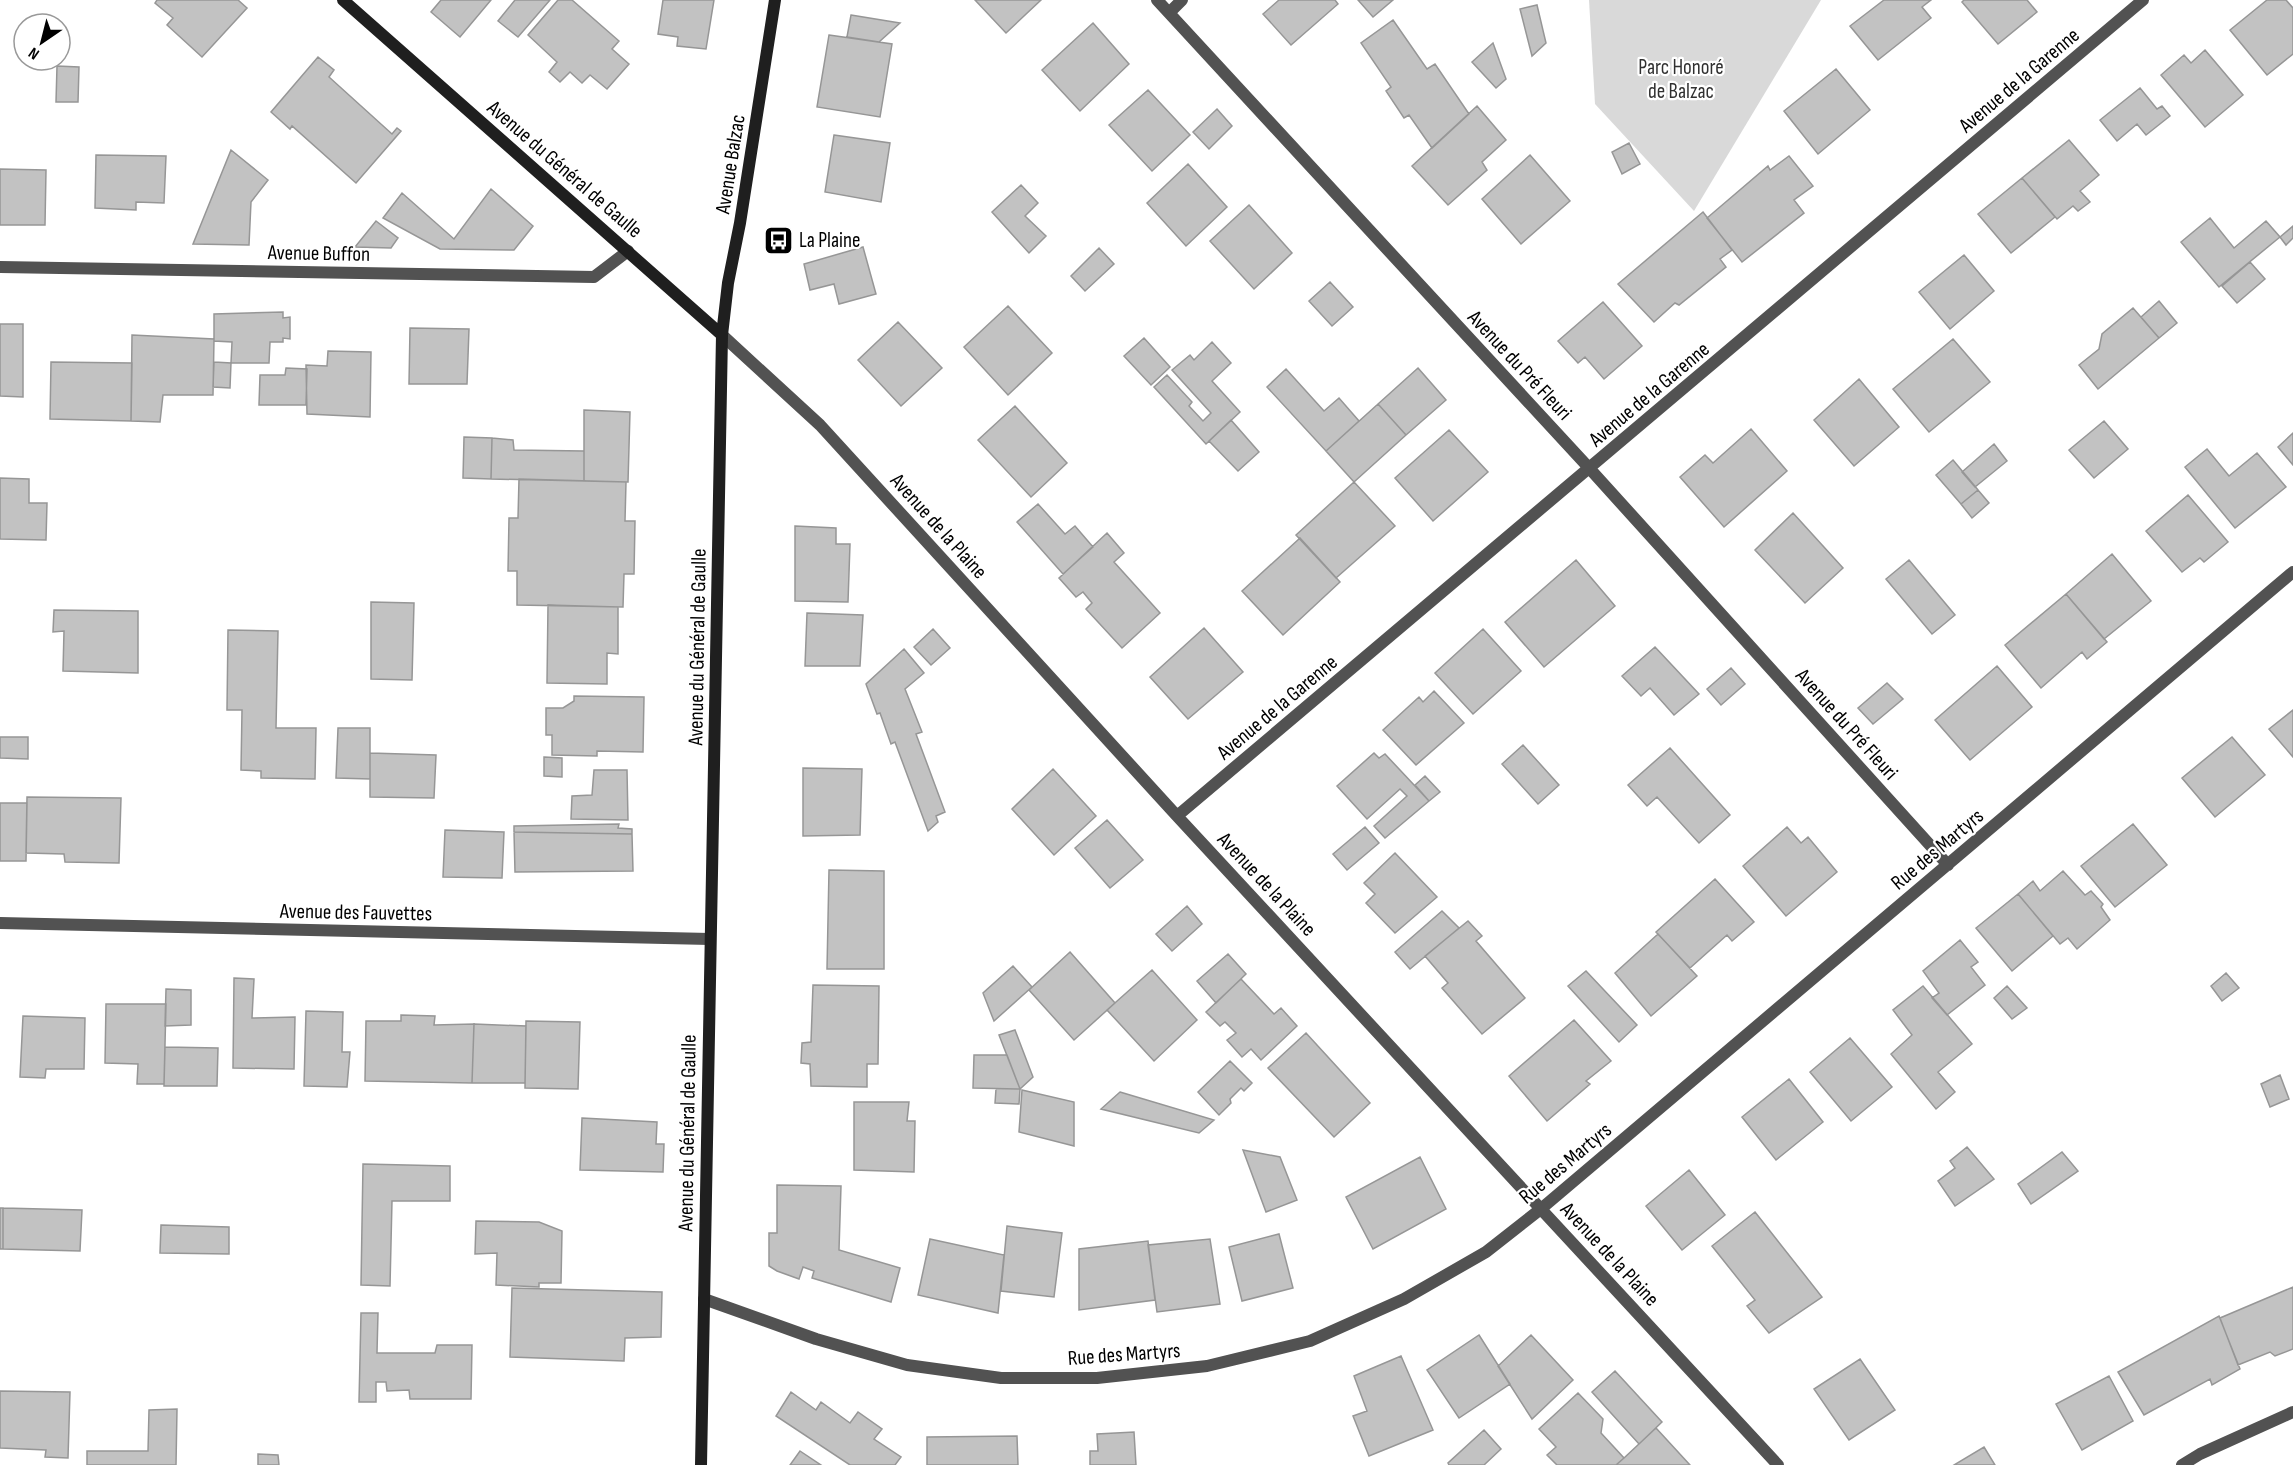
<svg xmlns="http://www.w3.org/2000/svg" width="2293" height="1465" viewBox="0 0 2293 1465" font-family="'Sofia Sans Condensed',sans-serif">
<rect width="100%" height="100%" fill="#fff"/>
<path fill="#d9d9d9" d="M1589,0h232l-127,211 -99,-107z"/>
<path fill="#c2c2c2" stroke="#969696" stroke-width="1.5" d="M157,0h81l9,8 -45,49 -35,-32 6,-7 -18,-15z
M441,0h50l-31,37 -29,-25z
M515,0h35l-32,37 -20,-16z
M558,0h14l47,41 -7,8 17,15 -22,25 -17,-14 -8,8 -12,-11 -10,10 -11,-10 8,-10 -29,-27z
M663,0h51l-8,49 -29,-3 1,-9 -20,-3z
M975,0h66l-35,33z
M1279,0h56l3,4 -47,41 -28,-31z
M1358,0h35l-20,17z
M1884,0h47l-9,7 9,11 -53,42 -28,-34z
M1964,0h63l10,12 -39,32 -36,-42z
M2267,0h19l7,8v46l-26,21 -37,-45z
M1537,5l9,38 -14,13 -12,-47z
M851,15l49,8 -21,19 -32,-5z
M1393,20l34,49 8,-5 34,50 -37,34 -23,-33 -5,3 -18,-27 5,-4 -30,-44z
M1093,23l36,41 -49,47 -38,-41z
M829,35l63,9 -12,73 -63,-10z
M1493,43l13,36 -10,9 -24,-26z
M2205,50l38,45 -38,32 -44,-52 23,-20 7,8z
M318,57l16,13 -5,7 63,57 5,-6 4,3 -45,52 -64,-57 -2,3 -19,-17z
M57,66l22,1 -1,35h-22z
M1836,69l34,41 -52,44 -34,-43z
M2140,88l17,21 5,-3 8,10 -24,19 -9,-11 -20,17 -17,-21z
M1148,90l42,45 -38,36 -43,-46z
M1477,106l29,34 -24,22 5,8 -39,35 -36,-39z
M1217,109l15,17 -23,23 -16,-17z
M834,135l56,8 -9,59 -56,-10z
M2069,140l30,35 -19,16 10,11 -12,9 -5,-5 -16,13 -35,-41z
M1629,143l11,21 -18,10 -10,-22z
M231,150l37,30 -17,22 -2,43 -56,-1z
M96,155l70,1 -2,47 -28,-1v8l-41,-2z
M1530,155l40,46 -49,43 -39,-45z
M1789,156l24,30 -19,14 10,13 -62,49 -35,-44 61,-52 2,4z
M1188,164l39,43 -41,39 -39,-43z
M0,169l46,1 -1,55h-45z
M2022,178l33,39 -44,36 -33,-39z
M1021,185l17,18 -13,13 21,20 -17,17 -37,-41z
M491,189l42,37 -19,24 -74,-1 -57,-31 19,-25 52,46z
M1249,205l43,48 -38,36 -44,-48z
M1703,212l29,38 -12,9 6,8 -47,38 -4,-2 -21,19 -36,-38z
M2210,218l24,30 32,-27 14,16 -61,50 -38,-45z
M376,221l22,17 -7,10 -36,-1z
M2293,226v12l-7,7 -6,-8z
M863,247l13,47 -37,10 -5,-20 -24,6 -6,-26z
M1099,248l15,16 -29,27 -14,-15z
M1964,255l30,36 -44,38 -31,-37z
M2250,262l15,17 -28,24 -15,-17z
M1330,282l23,25 -21,19 -23,-25z
M2159,301l18,22 -18,15 -18,-21z
M1603,302l39,44 -38,33 -19,-22 -7,6 -20,-22z
M1008,306l44,47 -44,42 -44,-48z
M2133,308l26,30 -61,51 -19,-24 20,-16 3,-15z
M283,312v6l7,-1v22l-7,-1v4h-13l-1,21h-38l1,-21 -18,-1v-27z
M898,322l44,46 -41,38 -43,-46z
M0,324h23v73l-23,-1z
M410,328l59,1 -2,55h-58z
M132,335l82,4 -1,56h-50l-3,27 -29,-1z
M1144,338l26,29 -19,18 -27,-29z
M1953,339l37,43 -61,50 -36,-43z
M1212,342l19,21 -19,18 28,31 -34,32 -52,-57 13,-12 25,27 -3,4 14,15 8,-8 -39,-43 18,-15 4,5z
M328,351l43,1 -1,65 -63,-3 -1,-49 21,1z
M51,362l81,1 -1,58 -81,-2z
M214,362l17,1 -1,25 -17,-1z
M286,368l21,1 -1,36h-47l1,-30h25z
M1418,368l28,32 -40,35 -28,-31z
M1286,369l38,42 15,-13 20,23 -33,30 -59,-64z
M1859,379l40,48 -45,39 -40,-46z
M1378,404l28,31 -52,47 -28,-31z
M1015,406l52,57 -36,34 -53,-57z
M584,410l46,2 -2,70 -44,-1z
M1231,420l28,32 -21,19 -29,-30z
M2104,421l24,28 -34,29 -25,-28z
M1751,429l36,42 -63,56 -44,-50 25,-22 8,8z
M1449,430l39,42 -55,49 -38,-43z
M2293,433v32l-15,-18z
M464,437l28,1 -1,41 -28,-1z
M492,438l21,2 1,10 70,1v30l-93,-2z
M1994,444l13,17 -32,26 -13,-15z
M2207,449l22,27 28,-23 29,34 -51,41 -50,-61z
M1953,460l25,30 -17,14 -25,-29z
M0,478l29,1v24h18l-1,37 -46,-1z
M519,479l107,3 -1,39h10l-1,53h-10l-1,33 -106,-2v-34h-9l1,-53h9z
M1354,482l41,44 -59,52 -40,-43z
M1978,490l11,13 -17,15 -11,-14z
M2188,495l40,47 -24,20 -4,-4 -18,14 -36,-41z
M1038,504l27,30 10,-8 18,21 -30,27 -46,-52z
M1793,513l50,55 -38,35 -50,-53z
M795,526l41,2v16h14l-2,58 -53,-1z
M1107,533l17,20 -10,9 46,51 -38,35 -36,-39 6,-6 -9,-11 -7,5 -17,-19z
M1300,538l40,44 -57,53 -41,-44z
M2112,554l39,47 -47,38 -38,-45z
M1576,560l39,46 -71,61 -39,-45z
M1909,560l46,55 -23,19 -46,-55z
M2066,594l41,48 -20,17 -5,-7 -41,36 -36,-43z
M371,602l43,1 -2,77 -41,-1z
M548,605l70,2v47l-11,-1v31l-60,-1z
M54,610l84,1v62l-75,-2 1,-40 -11,1z
M807,613l56,2 -3,51h-55z
M1204,628l39,44 -55,47 -38,-42z
M933,629l17,19 -19,17 -17,-18z
M1483,629l38,42 -48,43 -38,-41z
M228,630l50,1 -2,97h40l-1,51 -54,-1v-7l-20,-1 1,-60h-15z
M1655,647l44,47 -25,21 -24,-27 -9,8 -19,-20z
M904,649l20,24 -19,16 17,43 -6,2 29,78 -9,4 2,6 -10,9 -33,-89 -4,2 -11,-31 -3,1 -11,-30z
M1997,666l35,41 -62,53 -35,-40z
M1731,668l14,16 -24,21 -14,-16z
M1887,683l16,16 -30,25 -15,-16z
M1434,691l30,32 -48,42 -33,-35 36,-33 4,5z
M574,696l70,1 -1,55 -46,-1v5l-45,-1v-20h-6v-27h17l11,-7z
M2293,710v47l-24,-28z
M338,728h32v51l-34,-1z
M0,737h28v22l-28,-1z
M2232,737l33,38 -50,42 -33,-39z
M1523,745l36,40 -21,19 -36,-40z
M1670,748l60,67 -31,28 -42,-46 -10,9 -19,-21z
M370,753l66,2 -2,43 -64,-1z
M1374,753l5,5 6,-4 44,47 -44,37 -11,-12 33,-30 -7,-7 -33,30 -30,-33z
M544,757l18,1v19l-18,-1z
M803,768l59,1 -2,66 -57,1z
M1053,769l43,47 -42,39 -42,-46z
M594,770h33l1,50 -57,-1 1,-23 20,-1z
M1425,776l15,16 -11,9 -14,-16z
M27,797l94,1 -2,65 -54,-1 -1,-8 -38,-1z
M0,803h27l-1,58h-26z
M1107,820l36,40 -33,28 -35,-40z
M619,824l-1,4 14,1v5l-118,-2v-6z
M2133,824l34,41 -52,42 -34,-41z
M1365,827l14,16 -32,27 -14,-16z
M1787,827l14,16 7,-6 29,35 -51,44 -43,-50z
M445,830l59,2 -2,46 -59,-1z
M514,832l118,2 1,37 -118,1z
M1395,853l42,44 -42,36 -29,-30 9,-9 -11,-11z
M829,870l55,1v98h-57z
M2063,871l22,24 6,-4 12,13 -2,3 9,13 -33,29 -9,-11 -8,6 -42,-50 15,-13 7,10z
M1715,879l39,43 -22,19 -5,-6 -37,33 -34,-36z
M2018,894l35,42 -41,35 -36,-43z
M1187,906l15,18 -30,27 -16,-17z
M1442,911l17,17 -49,41 -15,-17z
M1468,921l14,15 -6,5 49,57 -43,36 -40,-46 6,-5 -23,-27z
M1658,934l39,42 -46,40 -36,-43z
M1960,940l18,22 -7,5 14,18 -38,30 -15,-17 7,-5 -16,-22z
M1070,952l45,51 -41,37 -45,-50z
M1228,954l18,20 -30,29 -19,-22z
M1013,966l19,21 -38,34 -11,-28z
M1152,970l45,50 -43,41 -47,-51z
M1586,971l51,54 -18,17 -51,-56z
M2226,973l13,15 -17,13 -11,-15z
M234,978l20,1 -2,39 43,-1 -1,52 -61,-1z
M1241,979l33,35 7,-6 16,18 -36,34 -10,-11 -9,8 -15,-17 9,-7 -11,-11 -5,4 -14,-14z
M813,985l66,1 -1,78h-11v23l-56,-1 -1,-22 -9,-1 1,-20 9,-1z
M1923,986l49,58 -34,28 17,20 -19,17 -45,-55 21,-19 -19,-25z
M2007,986l20,22 -15,11 -18,-21z
M166,989l25,1v35l-26,1z
M106,1004h60l-2,80h-27l1,-20 -33,-1z
M306,1011l37,1 -1,40h8l-3,35 -43,-1z
M401,1015l34,1 -1,9 40,-1 -2,59 -107,-2 1,-60h35z
M23,1016l62,2 -1,51h-38l-1,9 -25,-1z
M1574,1020l37,41 -25,20 4,3 -43,37 -38,-45z
M526,1021l54,1 -2,67 -53,-1z
M474,1024l52,2 -1,57h-53z
M1015,1030l18,47 -13,12 -21,-54z
M1306,1033l64,70 -36,34 -66,-69z
M1850,1038l42,49 -41,34 -41,-49z
M165,1047l53,1 -1,38h-53z
M974,1055h33l13,34 -47,-1z
M1230,1061l22,22 -8,8 -3,-3 -11,11 1,4 -12,12 -21,-23z
M2280,1075l9,24 -19,8 -9,-23z
M1789,1079l34,43 -47,38 -34,-43z
M996,1089h24l-1,15 -24,-1z
M1022,1090l52,12v44l-55,-14z
M1120,1092l94,28 -15,13 -98,-24z
M854,1102h55l-2,19h8l-1,51 -60,-2z
M582,1118l75,4 -1,22h8l-1,28 -83,-2z
M1967,1147l27,32 -39,27 -17,-25 17,-13 -5,-7z
M1243,1150l37,7 17,43 -31,12z
M2062,1152l16,19 -47,33 -13,-20z
M1420,1157l26,52 -73,40 -27,-52z
M363,1164l87,2v35h-58l-2,85 -29,-1z
M1689,1170l36,45 -43,35 -36,-44z
M777,1185l64,1 -2,64 61,18 -9,34 -79,-24 2,-7 -11,-4 -4,12 -22,-8 -8,-5v-33h8z
M0,1208h3v41h-3z
M3,1208l79,2 -2,41 -77,-2z
M1755,1212l67,85 -53,36 -22,-27 8,-6 -43,-54z
M476,1221l63,1 23,9 -1,52h-22v4l-43,-2 1,-32 -22,1z
M161,1225l68,2v27l-69,-1z
M1007,1226l55,7 -8,64 -53,-6z
M1279,1234l14,54 -51,13 -13,-54z
M930,1239l74,16 -6,58 -80,-18z
M1210,1239l10,65 -63,8 -9,-67z
M1148,1241l7,59 -76,10v-61z
M2293,1287v62l-18,7 -5,-4 -32,13 -18,-47z
M512,1288l150,4 -1,45 -36,1 -1,23 -114,-4z
M361,1313h17l-1,40h58l2,-8h35l-1,54h-61l-1,-9 -22,1 -1,-9h-10v20h-17z
M2219,1316l21,53 -28,16 -2,-6 -66,36 -26,-43z
M1479,1335l31,49 -51,34 -32,-48z
M1531,1335l42,45 -41,39 -34,-53z
M1401,1356l32,74 -64,26 -16,-40 14,-5 -13,-35z
M1860,1359l35,51 -46,30 -35,-51z
M1615,1371l47,51 -23,22 -47,-52z
M2109,1376l24,45 -51,29 -26,-46z
M0,1391l70,1 -2,66 -23,-1 1,-7 -46,-2z
M791,1392l25,18 5,-8 29,21 8,-11 24,17 -8,10 27,18 -6,8h-45l-74,-49z
M1578,1393l25,26 -2,14 23,25 -8,7h-59l-10,-10 9,-8 -17,-18z
M177,1409l-1,56h-89v-14h61l1,-41z
M1656,1428l34,37h-74l8,-7z
M1484,1430l17,19 -17,16h-35l-1,-2z
M1134,1432l2,33h-46v-14h8l-1,-17z
M1017,1436l1,29h-91v-28z
M1984,1447l11,18h-41z
M800,1451l21,14h-31z
M258,1454l20,1 1,10h-21z"/>
<g fill="none" stroke-linecap="round" stroke-linejoin="round">
<path stroke="#525252" stroke-width="12" d="M1157,0l433,469 358,396
M1169,13l13,-13
M0,267l594,10 34,-26
M722,335l98,90 357,391 601,649
M1177,816l966,-816
M0,923l710,16
M704,1299l112,40 91,26 94,13h96l110,-12 103,-25 94,-42 82,-47 56,-44 751,-636
M2182,1465l18,-11 93,-42"/>
<path stroke="#1f1f1f" stroke-width="12" d="M343,0l379,335
M701,1465l21,-1130 6,-52 12,-60 35,-223"/>
</g>
<defs>
<symbol id="bus-square" viewBox="-11 -11 22 22"><rect x="-9" y="-9" width="18" height="18" rx="4" fill="#000" stroke="#fff"/><path d="M-5-6H5V4H4V6H2V4H-2V6H-4V4H-5ZM-3.5-4V0h7V-4ZM-3.5 1.2v1.5H-2V1.2ZM2 1.2v1.5H3.5V1.2Z" fill="#fff"/></symbol>
</defs>
<g fill-rule="evenodd">
<use href="#bus-square" x="762" y="224" width="33" height="33"/>
</g>
<g text-anchor="middle" stroke-width="4.5" stroke-linejoin="round" paint-order="stroke">
<g font-size="21" fill="#303030" stroke="#fff">
<text x="1681" y="74">Parc Honoré<tspan x="1681" dy="24">de Balzac</tspan></text>
</g>
<g font-size="21" fill="#000" stroke="#fff">
<text transform="translate(2019 80) rotate(-40)" y="7">Avenue de la Garenne</text>
<text transform="translate(730 164) rotate(-81)" y="7">Avenue Balzac</text>
<text transform="translate(565 169) rotate(41)" y="7">Avenue du Général de Gaulle</text>
<text transform="translate(319 253) rotate(1)" y="7">Avenue Buffon</text>
<text transform="translate(1520 365) rotate(47)" y="7">Avenue du Pré Fleuri</text>
<text transform="translate(1649 394) rotate(-40)" y="7">Avenue de la Garenne</text>
<text transform="translate(939 526) rotate(48)" y="7">Avenue de la Plaine</text>
<text transform="translate(697 647) rotate(-89)" y="7">Avenue du Général de Gaulle</text>
<text transform="translate(1277 707) rotate(-40)" y="7">Avenue de la Garenne</text>
<text transform="translate(1847 724) rotate(48)" y="7">Avenue du Pré Fleuri</text>
<text transform="translate(1937 849) rotate(-40)" y="7">Rue des Martyrs</text>
<text transform="translate(1267 884) rotate(47)" y="7">Avenue de la Plaine</text>
<text transform="translate(356 912) rotate(1)" y="7">Avenue des Fauvettes</text>
<text transform="translate(687 1133) rotate(-89)" y="7">Avenue du Général de Gaulle</text>
<text transform="translate(1565 1163) rotate(-40)" y="7">Rue des Martyrs</text>
<text transform="translate(1610 1254) rotate(47)" y="7">Avenue de la Plaine</text>
<text transform="translate(1124 1354) rotate(-4)" y="7">Rue des Martyrs</text>
</g>
<g font-size="21" fill="#000" stroke="#fff" text-anchor="start">
<text x="799" y="247">La Plaine</text>
</g>
</g>
<g transform="translate(42 42) rotate(215)"><circle r="28" fill="#ffffff" stroke="#999999" stroke-width="1.5"/>
<path d="M0-4.5L10 22L0 15L-10 22Z" fill="#000000"/>
<text y="-9" font-size="16" font-weight="bold" text-anchor="middle" fill="#000000">N</text>
</g>
</svg>
